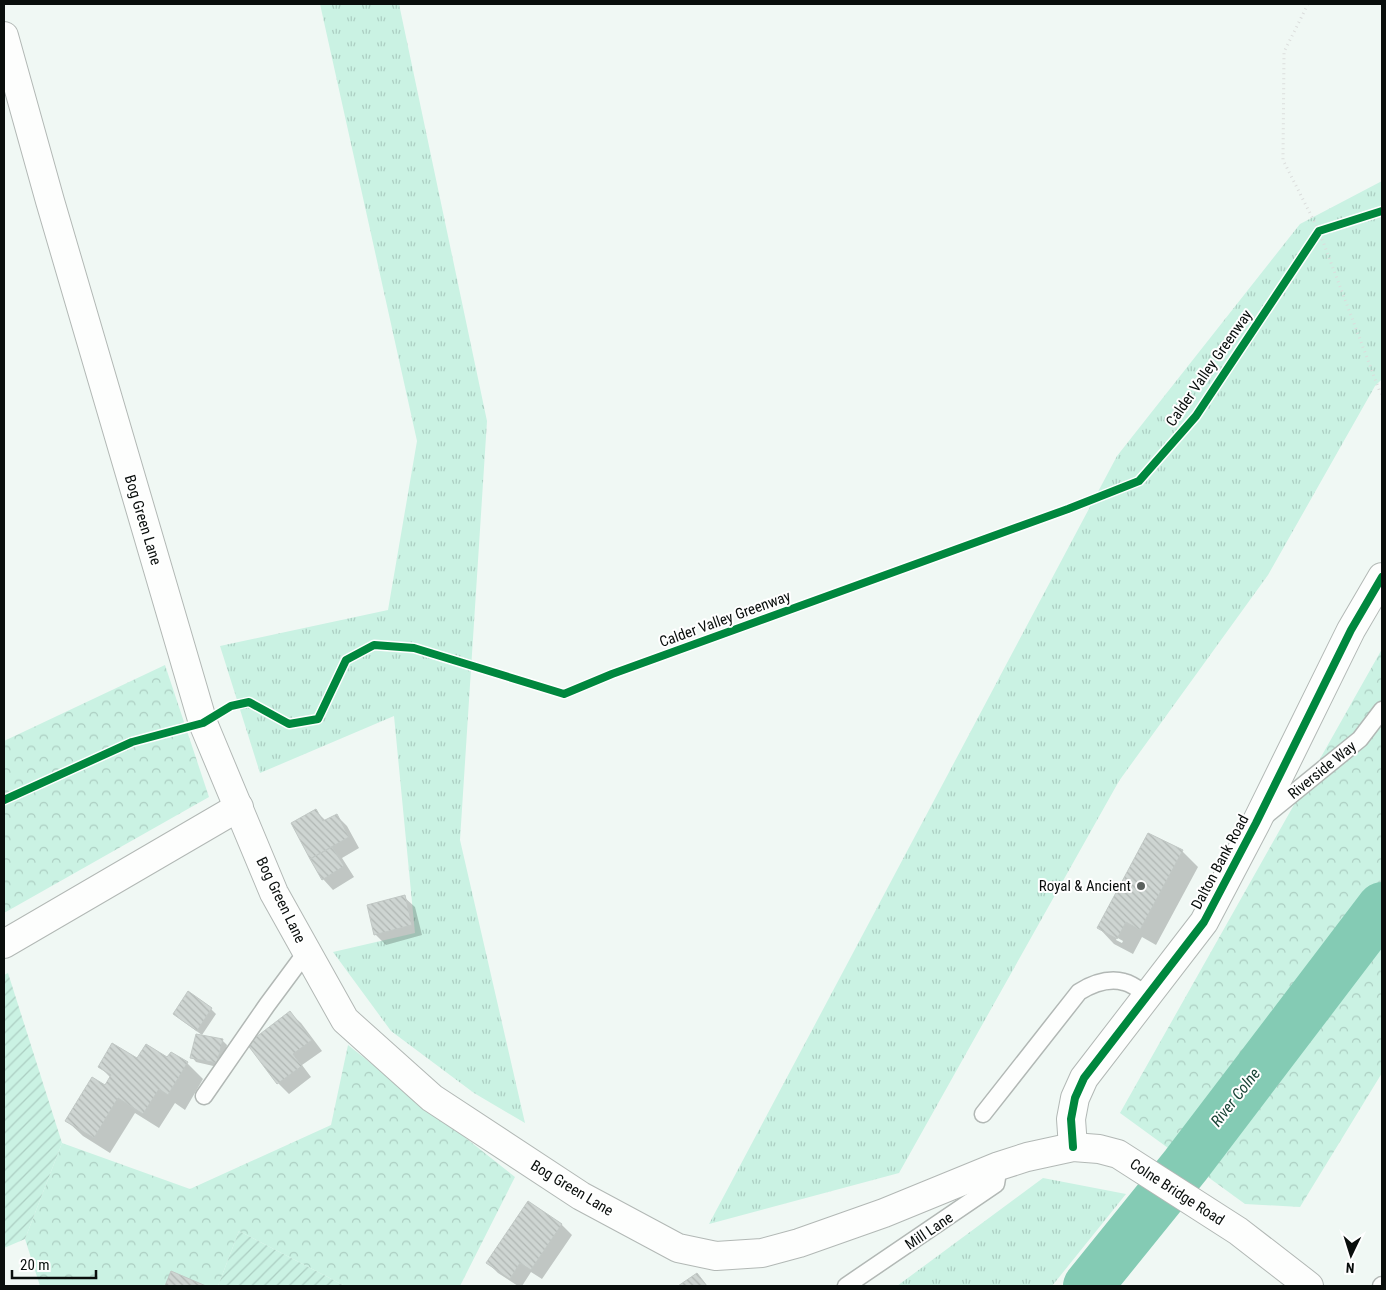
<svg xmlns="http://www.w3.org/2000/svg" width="1386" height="1290" viewBox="0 0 1386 1290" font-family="'Roboto Condensed',sans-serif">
<defs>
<pattern id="grass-tufts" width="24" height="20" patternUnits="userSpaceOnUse" patternTransform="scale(1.25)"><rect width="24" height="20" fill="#caf2e3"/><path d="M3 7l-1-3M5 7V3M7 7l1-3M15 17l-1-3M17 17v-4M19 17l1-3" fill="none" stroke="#accec2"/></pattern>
<pattern id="forest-crowns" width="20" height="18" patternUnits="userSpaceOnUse" patternTransform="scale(1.25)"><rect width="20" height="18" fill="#caf2e3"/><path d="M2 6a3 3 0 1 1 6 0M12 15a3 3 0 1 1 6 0" fill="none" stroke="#accec2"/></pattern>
<pattern id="garden-furrows" width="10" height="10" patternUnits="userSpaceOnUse" patternTransform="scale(1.25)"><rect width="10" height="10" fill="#caf2e3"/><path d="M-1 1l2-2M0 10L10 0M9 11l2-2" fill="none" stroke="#accec2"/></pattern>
<pattern id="building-back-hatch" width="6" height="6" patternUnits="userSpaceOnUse" patternTransform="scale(1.25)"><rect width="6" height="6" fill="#ced5d2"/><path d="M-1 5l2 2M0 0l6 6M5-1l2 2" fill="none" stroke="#b0b6b3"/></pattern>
</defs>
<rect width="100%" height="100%" fill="#f0f8f4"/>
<path fill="url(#grass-tufts)" d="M320,4h79l88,417 -27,419 65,283 -51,-30 -83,-62 -58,-79 82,-19 -21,-217 -134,57 -40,-127 168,-36 29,-169z
M1382,181v198l-7,7 -107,189 -149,206 -220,392 -190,51 408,-768 183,-232z
M1043,1178l83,16 -74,92h-155z"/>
<path fill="url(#forest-crowns)" d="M1382,649v424l-82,134 -55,-3 -125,-91z
M165,665l44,132 -205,116v-172z
M348,1045l167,132 -55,109h-115l-106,-55 -21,55h-178l-15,-47 37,-96 128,46 141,-64z"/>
<path fill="url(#garden-furrows)" d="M8,973l54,170 -37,96 -21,9v-273z
M239,1231l106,55h-127z"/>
<path fill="#0003" fill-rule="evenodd" d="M316,811l10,10 11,-5 10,10 12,22 -17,10 12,19 -21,13 -10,-11 -31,-55z
M1182,851l16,16 -42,78 -14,-8 -9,17 -19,-10 -15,-16zM1116,937l7,4 -1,2 -6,-3z
M404,897l11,10 7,28 -36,10 -11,-11z
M211,1009l5,5 -14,21 -22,-16 -5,-5z
M290,1013l11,10 21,28 -20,14 9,12 -22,17 -11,-11 -30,-39z
M222,1040l5,5 -5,23 -26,-6 -4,-5z
M171,1053l16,10 16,16 -18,31 -10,-7 -16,25 -24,-15 -25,40 -27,-17 -16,-15 38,-34 6,-9 -12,-12 38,-6 31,-1z
M561,1224l11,11 -30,44 -11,-7 -9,14h-4l-20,-13 -10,-10z"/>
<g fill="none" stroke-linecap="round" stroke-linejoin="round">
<path stroke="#84cbb4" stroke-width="50" d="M1088,1286l97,-120 197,-259"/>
</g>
<path fill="url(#building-back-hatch)" stroke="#c1c8c5" d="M316,809l7,12 14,-7 12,23 -39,22 -19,-36z
M1148,833l35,17 -43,80 -14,-8 -9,17 -20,-11z
M332,847l12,19 -22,14 -12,-21z
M405,895l7,30 -38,10 -7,-30z
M188,991l24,17 -15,23 -24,-17z
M290,1011l22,29 -19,14 9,12 -25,18 -30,-40z
M196,1034l27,5 -6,24 -27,-5z
M112,1043l25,15 9,-14 21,13 4,-5 17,10 -20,33 -9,-6 -16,25 -25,-16 -24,40 -29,-17 27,-44 13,8 6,-10 -13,-8z
M528,1201l34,23 -31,46 -11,-7 -10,16 -24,-16z
M171,1271l35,15h-41z
M697,1273l10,13h-29z"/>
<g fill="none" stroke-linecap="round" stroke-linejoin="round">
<defs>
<path id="service" d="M1264,817l96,-78 22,-29
M204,1096l63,-91 40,-54
M983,1114l96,-122c13,-8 30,-14 45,-10 9,2 17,9 24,14
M846,1286l150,-102 3,-18
M1381,1286l1,-1"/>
<path id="minor" d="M4,944l235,-137"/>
<path id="tertiary" d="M1073,1147l-2,-28 4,-21 9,-20 120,-156 52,-99 95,-193 31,-53"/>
<path id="secondary" d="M4,36l46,165 153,522 71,170 71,127 87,78 149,98 97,52 38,8 46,-3 37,-10 85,-30 115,-47 28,-9 46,-10 26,2 19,5 120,77 71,55"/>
</defs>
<use href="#service" stroke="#b2b8b5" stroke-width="19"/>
<use href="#minor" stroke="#b2b8b5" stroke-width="30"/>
<use href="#tertiary" stroke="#b2b8b5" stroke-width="30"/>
<use href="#secondary" stroke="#b2b8b5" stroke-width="30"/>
<path stroke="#dbdddc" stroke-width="3" stroke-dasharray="1 4" stroke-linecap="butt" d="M1308,4l-24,48 -1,108 36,71 61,161 2,2"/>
<use href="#service" stroke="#fdfefd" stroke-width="16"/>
<use href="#minor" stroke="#fdfefd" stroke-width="28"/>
<use href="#tertiary" stroke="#fdfefd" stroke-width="28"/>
<use href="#secondary" stroke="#fdfefd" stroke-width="28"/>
<defs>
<path id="cycleway" d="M4,800l128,-58 71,-19 28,-17 18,-4 40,22 29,-5 28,-59 28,-15 40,3 150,46 48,-20 456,-165 71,-28 57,-65 123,-185 63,-20
M1073,1147l-2,-28 4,-21 9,-20 120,-156 52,-99 95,-193 31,-53"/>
</defs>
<use href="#cycleway" stroke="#fff" stroke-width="11"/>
<use href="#cycleway" stroke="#00873e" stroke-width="8"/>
</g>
<circle fill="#5a605d" stroke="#fff" stroke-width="2" cx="1141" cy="886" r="5"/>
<g text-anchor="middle" stroke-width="4" stroke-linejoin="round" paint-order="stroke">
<g font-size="15" fill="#090e0c" stroke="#fff">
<text transform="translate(1209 368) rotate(-55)" y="5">Calder Valley Greenway</text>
<text transform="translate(143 520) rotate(73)" y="5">Bog Green Lane</text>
<text transform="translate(725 619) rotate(-20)" y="5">Calder Valley Greenway</text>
<text transform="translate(1322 770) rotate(-39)" y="5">Riverside Way</text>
<text transform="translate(1220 862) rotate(-62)" y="5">Dalton Bank Road</text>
<text transform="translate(281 900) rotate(64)" y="5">Bog Green Lane</text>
<text transform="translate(572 1188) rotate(31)" y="5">Bog Green Lane</text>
<text transform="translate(1177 1192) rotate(33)" y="5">Colne Bridge Road</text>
<text transform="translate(929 1231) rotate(-34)" y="5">Mill Lane</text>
</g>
<g font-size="15" fill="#090e0c" stroke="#fff" text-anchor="end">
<text x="1131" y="891">Royal &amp; Ancient</text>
</g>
<g font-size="16" font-style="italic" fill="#194436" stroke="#fff">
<text transform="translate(1235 1097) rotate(-52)" y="6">River Colne</text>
</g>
</g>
<rect width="1386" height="1290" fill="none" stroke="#090e0c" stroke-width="10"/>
<g transform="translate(1351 1255) rotate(184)" stroke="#ffffff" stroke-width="4" paint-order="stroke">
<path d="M0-4L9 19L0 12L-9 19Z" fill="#090e0c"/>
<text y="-8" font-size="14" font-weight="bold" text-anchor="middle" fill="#090e0c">N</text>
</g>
<path d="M12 1270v8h84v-8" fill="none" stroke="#090e0c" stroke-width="2.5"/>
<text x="20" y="1270" font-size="15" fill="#090e0c" stroke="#ffffff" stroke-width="4" paint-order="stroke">20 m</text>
</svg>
